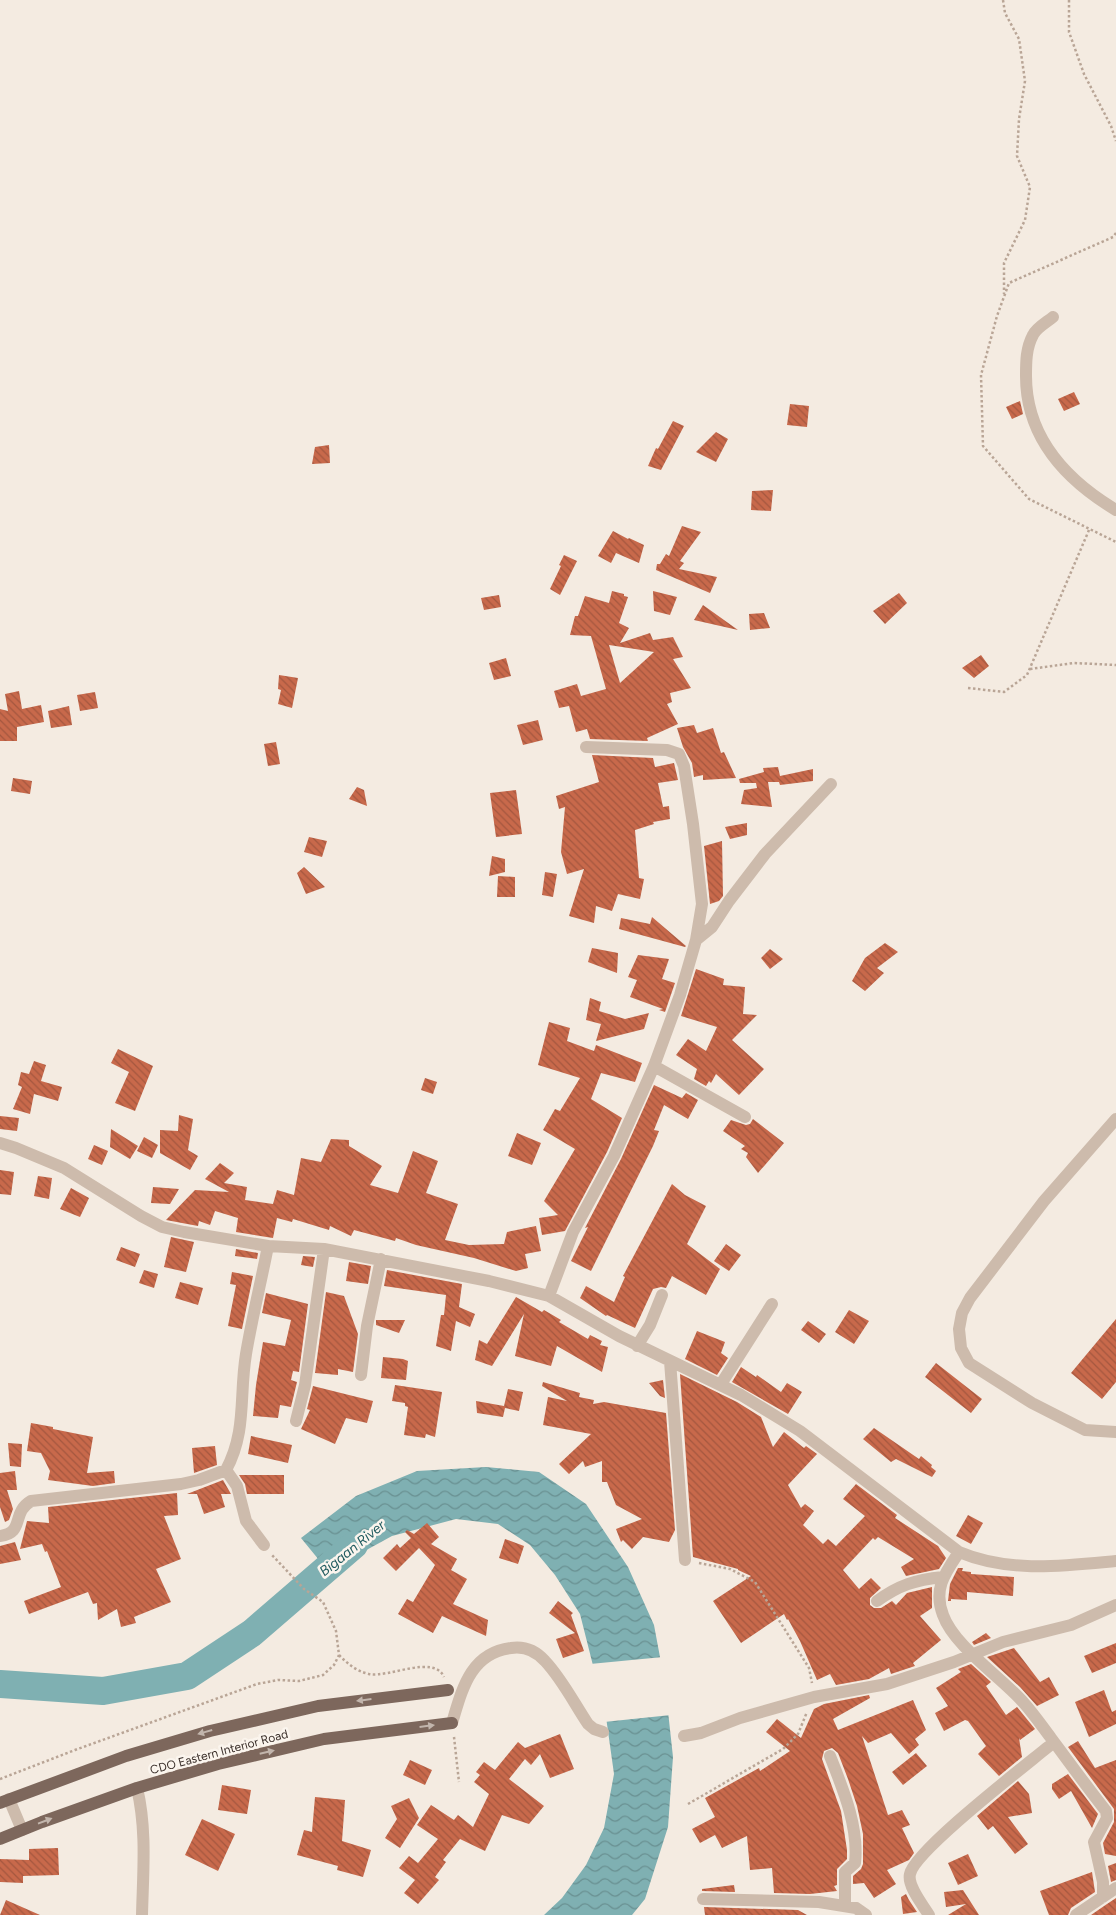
<svg xmlns="http://www.w3.org/2000/svg" width="1116" height="1915" viewBox="0 0 1116 1915" font-family="Figtree,sans-serif">
<defs>
<pattern id="water-waves" width="16" height="10" patternUnits="userSpaceOnUse" patternTransform="scale(1.25)"><rect width="16" height="10" fill="#7fb0b2"/><path d="M0 5q4-4 8 0t8 0" fill="none" stroke="#699091"/></pattern>
<pattern id="building-back-hatch" width="6" height="6" patternUnits="userSpaceOnUse" patternTransform="scale(1.25)"><rect width="6" height="6" fill="#c8694b"/><path d="M-1 5l2 2M0 0l6 6M5-1l2 2" fill="none" stroke="#a4573f"/></pattern>
</defs>
<rect width="100%" height="100%" fill="#f4ebe1"/>
<path fill="url(#water-waves)" d="M486,1467l53,5 47,32 42,63 26,58 11,59 8,73 -5,70 -23,72 -13,16h-88l18,-17 24,-33 18,-37 10,-54 -8,-57 -26,-103 -25,-39 -25,-30 -32,-21 -42,-5 -64,17 -64,35 -27,-33 55,-42 61,-25z"/>
<path fill="#f4ebe1" d="M663,1657l8,58 -67,7 -14,-58z"/>
<g fill="none" stroke-linecap="round" stroke-linejoin="round">
<path stroke="#7fb0b2" stroke-width="28" d="M0,1684l103,7 84,-15 65,-43 102,-88"/>
</g>
<path fill="url(#building-back-hatch)" fill-rule="evenodd" d="M1074,392l6,12 -16,7 -6,-12z
M1020,401l3,13 -11,5 -6,-12z
M790,404l19,2 -2,21 -20,-2z
M673,421l11,5 -23,44 -13,-4 8,-18 2,1z
M716,432l12,7 -12,23 -20,-10z
M329,445l1,18 -18,1 3,-17z
M773,490l-2,21 -20,-1 1,-19z
M682,526l19,6 -21,29 4,2 -5,6 38,8 -7,16 -54,-23 1,-6h3l6,-10 3,2z
M613,531l15,8 1,-1 15,7 -5,18 -23,-10 -5,10 -13,-7z
M564,555l13,6 -17,34 -10,-6 11,-23 -2,-1z
M612,591l12,3v2l4,1 -9,26 10,5 -9,15 30,-10 3,7 20,-3 10,20 -10,2 18,29 -21,5 2,9 -5,2 11,20 -31,14 1,3 -58,-2 -3,-10 -11,3 -7,-26 -10,2 -5,-17 23,-7 4,12 25,-7 -15,-53 -21,-1 5,-19h3l7,-20 24,7zM609,645l26,4 19,3 -34,31z
M653,591l24,6 -7,18 -16,-4z
M899,593l8,10 -22,21 -12,-13z
M499,595l2,12 -17,3 -3,-12z
M703,605l35,25 -44,-10z
M764,613l6,15 -20,2 -1,-16z
M981,655l8,11 -15,12 -12,-10z
M506,658l5,18 -17,4 -5,-17z
M279,675l19,3 -6,30 -14,-4 3,-14 -3,-1z
M19,691l3,18 19,-4 3,17 -27,5v14h-17v-32l8,2 -3,-17z
M95,692l3,16 -18,3 -3,-16z
M69,706l3,19 -21,3 -3,-17z
M538,720l5,20 -20,5 -6,-20z
M694,725l3,8 16,-5 8,25 3,-1 12,26 -33,2v-5l-9,2 -2,-14 -9,-16 -6,-19z
M276,742l4,22 -12,2 -4,-22z
M592,755l61,3 2,9 19,-4 4,17 -20,3 5,24 6,-1 1,13 -17,3 1,2 -19,6 4,48 5,1 -4,20 -22,-5 -6,17 -16,-5 -2,17 -25,-7 15,-47 -17,5 -6,-22 4,-45 -6,2 -3,-13 43,-14z
M778,767l2,9 33,-7v12l-33,4 -1,-3h-11l4,25 -31,-3 3,-14 13,-2 -1,-5h-16l-1,-4 25,-7 -1,-4z
M13,778l19,3 -2,13 -19,-3z
M357,787l7,3 3,16 -18,-7z
M516,790l6,44 -26,3 -6,-44z
M747,823v12l-17,4 -5,-12z
M309,837l18,4 -5,16 -18,-5z
M722,841l1,55 -4,5 -9,3 -6,-58z
M492,856l13,3v13l-16,4z
M304,867l21,20 -19,7 -9,-21z
M545,872l12,2 -4,23 -11,-2z
M498,876l17,1v20h-18z
M652,917l34,29 -1,1 -66,-18 2,-11 29,6z
M885,943l13,9 -21,16 7,5 -19,18 -13,-10 13,-23z
M592,948l26,5 -1,20 -29,-11z
M770,949l13,10 -13,10 -9,-11z
M638,955l31,4 -7,20 13,4 -10,29 -6,-2 4,-1 -33,-12 7,-17 -9,-3z
M696,969l28,10 -1,6 22,2 -2,27 14,1 -25,25 32,29 -25,26 -23,-21 -5,9 -2,-2 -3,5 -12,-7 3,-10 -21,-14 12,-16 18,12 11,-24 -36,-11z
M590,998l11,4 -2,9 26,8 24,-6 -5,16 -48,12 5,-17 -15,-4z
M549,1022l21,6 -3,13 27,10 2,-6 46,18 -7,19 -34,-9 -10,26 31,19 -15,34 -42,79 -23,4 -3,-17 19,-3 -14,-14 31,-52 -32,-19 12,-21 5,2 20,-33 -42,-13z
M118,1049l35,17 -18,45 -20,-8 14,-31 -18,-9z
M34,1061l12,4 -5,16 21,6 -4,14 -24,-7 -4,20 -17,-5 9,-22 -4,-2 3,-13 8,2z
M425,1078l12,4 -4,12 -12,-4z
M654,1085l28,13 4,-5 12,7 -10,19 -24,-14 -10,25 5,1 -6,15 -62,125 -20,-10 17,-34 -3,1 36,-69z
M179,1115l14,4 -5,31 10,6 -8,14 -30,-17v-23l18,1z
M0,1116l19,2 -2,13 -17,-2z
M753,1119l31,24 -26,30 -12,-16 2,-4 -7,-4 4,-3 -22,-15 8,-11 15,5 4,-1z
M111,1129l27,17 -8,13 -20,-12z
M517,1133l24,10 -9,22 -24,-9z
M144,1137l14,8 -6,13 -15,-7z
M331,1139l18,1v6l33,20 -12,19 28,8 15,-42 25,10 -12,32 32,11 -13,36 24,5 35,-1 3,-12 29,-6 5,25 -16,3 3,14 -12,3 -42,-13 -58,-13 -20,-7 -1,3 -41,-11 -3,6 -21,-10 -1,4 -36,-11 -1,3 -15,-4 -4,20 -37,-6 2,-14 -23,-7 -5,14 -11,-4 -1,5 -32,-6 29,-30 34,2 -24,-13 15,-16 14,10 -10,10 23,4 -2,13 28,4 4,-14 17,5 7,-37 20,4z
M94,1145l14,6 -6,14 -14,-6z
M0,1170l14,2 -3,23 -11,-1z
M38,1176l14,2 -3,21 -15,-3z
M672,1184l13,11 21,11 -19,38 33,25 -14,26 -34,-19 -6,12 -5,-1 -8,2 -18,39 -28,-13 -1,1 -26,-18 6,-12 28,16 11,-25 -2,-1z
M153,1187l26,2 -9,15 -19,-1z
M71,1188l18,10 -9,19 -20,-8z
M171,1237l23,5 -8,30 -22,-5z
M726,1244l15,11 -12,16 -15,-10z
M121,1247l19,7 -5,13 -19,-7z
M236,1249l22,4 -1,6 -22,-3z
M303,1256l12,1 -2,10 -12,-2z
M349,1262l22,4 -3,18 -22,-3z
M144,1270l14,4 -4,14 -15,-5z
M387,1270l75,14 -3,23 16,7 -5,13 -14,-6 -5,30 -15,-5 5,-31h3l2,-20 -62,-9z
M232,1272l21,4 -11,53 -14,-3 8,-41 -6,-1z
M180,1282l23,6 -5,17 -23,-7z
M326,1292l18,4 14,38 -5,38 -15,-3v6l-23,-2z
M266,1293l42,11 -9,68 -6,-1 -2,9 6,2 -6,25 -11,-2 -2,13 -25,-2 3,-31 7,-43 22,4 6,-26 -29,-7z
M516,1297l26,15 2,-2 17,10 -2,2 29,17 2,-4 12,6 -2,4 8,2 -6,25 -45,-26 -6,20 -36,-10 9,-42 -32,52 -17,-6 4,-20 8,4z
M849,1310l20,11 -15,23 -19,-12z
M1116,1319v63l-14,17 -31,-26z
M376,1320h29l-6,13 -23,-8z
M808,1321l18,13 -7,9 -18,-13z
M697,1331l28,11 -4,11 7,5 -11,17 -32,-16z
M383,1357l20,2 5,2 -2,19 -25,-2z
M936,1363l46,36 -11,14 -46,-36z
M741,1367l15,10 1,-2 24,17 6,-9 15,9 -14,22 -56,-32z
M680,1374l57,28 24,15 12,30 11,-15 20,16 2,-2 11,8 -29,31 13,23 4,-4 9,7 -11,14 20,19 5,-5 8,7 29,-30 -22,-17 13,-15 41,31 -2,3 43,28 8,12 -7,11 -33,7 -5,-9 13,-8 -36,-22 -3,3 -2,-2 -30,32 16,19 12,-11 10,10 -11,10v7l4,3h7l11,-7 4,4 11,-12 25,-6v21l-12,8 21,24 -28,23 2,3 -24,8 -2,-6 -20,11 -33,6 -6,-11 -13,6 -17,-39 -12,-22 -1,1 -3,-6 -43,29 -28,-42 38,-25 -13,-6v-1l-45,-12z
M663,1380l2,18 -5,-2 -11,-13z
M543,1382l37,11 -1,4 15,3 -1,4 11,-2 62,11 9,117 -6,12 -26,-5 -11,12 -9,-9 -2,2 -5,-13 26,-10 -26,-14 -9,-23h-5v-21l-17,6 -2,-6 -14,13 -10,-10 32,-30 -48,-9 5,-28 19,4 -25,-15z
M395,1385l47,7 -7,45 -9,-3 -1,4 -21,-3 4,-28 -3,-1v-3l-13,-2z
M313,1386l60,15 -6,22 -21,-5 -11,26 -34,-15 9,-19 -3,-1z
M508,1389l15,3 -4,19 -14,-3 -2,9 -26,-4 -1,-12 28,5z
M31,1423l22,4v2l40,8 -6,36 27,-2 1,12 -22,3 -45,-6 2,-9 -9,-18 -14,-2z
M874,1428l45,31 2,-3 11,9 -1,2 5,4 -4,6 -36,-18 -5,3 -28,-23z
M251,1436l41,9 -4,18 -40,-9z
M8,1443l14,1 -1,23 -11,-1z
M215,1446l2,19 -23,8 -2,-25z
M15,1471l2,19h-10l6,19 -4,11 -4,2 -5,-15v-34z
M239,1475h45v19h-37l-2,-10z
M223,1480l8,14h-10l4,13 -21,7 -7,-20h-10z
M177,1493l1,22 -14,1 17,43 -25,10 15,33 -37,15 2,6 -15,4 -4,-18 -19,11 -1,-17 -4,1 -5,-12 -59,22 -5,-13 37,-14 -14,-36 -2,1 -3,-8 -22,5 7,-28 22,2 -1,-16z
M968,1515l15,8 -12,21 -15,-8z
M427,1523l12,14 -8,7 26,15 -6,11 16,9 -14,25 35,16 -2,16 -44,-20 -9,17 -35,-19 9,-15 6,3 22,-37 -16,-17 -23,23 -13,-13 14,-14 3,4 11,-10 -6,-6 2,-2 7,4z
M505,1539l19,7 -6,18 -19,-6z
M15,1542l6,18 -21,4v-18z
M958,1568h5l-1,3 9,1v2l43,3 -1,19 -46,-4v8l-16,-1v2h-3l2,-17z
M558,1601l15,12 -2,2 13,36 -21,7 -7,-19 19,-6 -26,-20z
M986,1633l5,5 -17,7 -2,-3z
M1116,1643v20l-24,10 -8,-17z
M1014,1648l26,34 9,-5 10,18 -22,11 -17,-19 -33,-30z
M971,1664l20,18 -5,4 20,29 11,-8 18,22 -15,11 -1,-2 3,19 -23,19 -21,-22 8,-8 -18,-25 -3,-1 -21,11 -9,-18 13,-7 -12,-18 25,-16 -3,-3z
M1104,1690l8,22 4,-2v14l-27,13 -14,-35z
M869,1695l1,3 -37,21 5,11 75,-30 13,30 -11,9 4,6 -10,9 -18,-21 -23,10 -6,-7 26,79 14,-5 8,15 -8,3 12,25 -5,7 -22,10 9,14 -22,14 -10,-15 -11,1v-8l8,-7 2,-5v-30l-6,-28 -9,-27 -10,-26 -6,-5 -8,3 -2,8 19,52 6,39v9l-10,10v16l-3,1 3,5 -27,3 -36,-1 -2,-25 -22,2 -3,-34 -25,12 -7,-13 -15,8 -8,-14 23,-12 -10,-19 54,-30 1,3 30,-20 -24,-19 11,-13 24,19 13,-29 10,-5z
M560,1734l14,35 -24,9 -10,-24 -9,11 -6,-6 -16,20 35,27 -15,18 -27,-9 -17,36 -25,-12 -17,21 3,2 -11,15 4,3 -21,24 -14,-11 11,-13 -16,-12 10,-12 9,7 20,-24 -21,-14 14,-20 23,15 4,-5 15,12 16,-33 -15,-12 6,-7 -4,-3 8,-10 11,8 23,-28 7,6z
M1078,1741l17,27 21,-8v96l-11,-2 -2,-11 11,-21v-13l-46,-62z
M916,1753l11,13 -24,19 -11,-13z
M410,1760l22,10 -7,15 -22,-10z
M1068,1774l30,40 -6,14 -21,-37 -12,8 -7,-10v-5z
M1018,1781l11,13 3,19 -24,4 20,27 -13,10 -22,-28 -5,4 -11,-14z
M222,1785l29,5 -4,24 -29,-4z
M315,1797l30,3 -3,41 29,9 -8,27 -26,-7 1,-4 -41,-11 7,-25 8,2z
M409,1798l10,20 -19,30 -15,-10 12,-19 -6,-13z
M202,1819l33,15 -17,37 -33,-16z
M58,1848l1,27 -36,1v7l-23,-1v-23l29,1v-11z
M968,1854l10,22 -20,9 -10,-22z
M1116,1863v17l-5,2 -3,-16z
M1092,1872l3,20 -24,16 -3,7h-19l-9,-24z
M734,1885l1,7 -33,-1v-2z
M963,1890l16,25h-31l18,-11 -20,3 -2,-15z
M906,1894l3,6 8,12 -14,2 -2,-17z
M1116,1898v17h-25l16,-11z
M6,1900l34,15h-40z
M704,1907l94,3 9,5h-102z"/>
<g fill="none" stroke-linecap="round" stroke-linejoin="round">
<path stroke="#b9a596" stroke-width="2.5" stroke-dasharray="2.5 2.5" stroke-linecap="butt" d="M1003,0l2,13 14,26 6,42 -6,38 -2,37 13,31 -5,33 -21,43v31
M1069,0v32l15,42 27,52 5,15
M1116,233l-3,4 -104,46 -12,33 -16,59 2,71 46,53 87,43
M1030,669l44,-6 42,2
M968,688l36,4 23,-17 62,-145
M699,1563l31,6 25,13 54,86 3,15
M339,1655c9,9 17,16 30,19 20,4 65,-20 75,3
M454,1737l5,45
M0,1779l75,-29 182,-66 21,-4 21,1 24,-6 11,-10 5,-10 -3,-24 -13,-29 -19,-13 -32,-34
M688,1804l95,-55 15,-15 9,-22"/>
<path stroke="#cdbbac" stroke-width="12" d="M1053,317c-6,5 -17,11 -20,18 -7,13 -7,27 -7,41 0,61 40,104 90,134
M696,940l16,-13 17,-26 36,-47 66,-70
M654,1066l91,51
M1116,1119l-72,82 -74,97 -8,15 -3,16 2,19 8,15 63,40 53,27 31,2
M0,1143l16,5 48,20 77,48 21,11 22,5 84,14 56,3 165,32 60,15 70,40 122,59 59,36 159,121c50,21 104,14 157,9
M549,1296l24,-64 41,-76 40,-90 26,-71 16,-55 6,-36 -9,-80 -9,-58 -5,-12 -12,-4 -81,-3
M637,1346l13,-21 12,-30
M670,1361l15,199
M361,1375l6,-49 14,-67
M721,1384l51,-80
M296,1421l9,-36 19,-136
M226,1470l11,16 9,35 18,24
M0,1536c25,-3 11,-23 31,-35l150,-17 18,-4 27,-10c21,-39 13,-74 20,-116 6,-36 15,-72 22,-108
M959,1552c-14,21 -26,37 -16,63 11,31 58,62 80,87 10,11 19,24 28,36 18,24 36,49 55,73l1,7 -13,24 9,40v15
M877,1601c22,-16 38,-21 66,-24
M452,1723c10,-33 18,-70 59,-75 13,-2 25,3 34,13 17,18 29,42 43,63l6,5 9,3
M684,1736l17,-3 39,-15 74,-21 73,-13 67,-22 49,-20 68,-17 45,-20
M830,1756c13,33 29,71 25,107l-10,9v34
M137,1788c10,42 6,84 5,127
M9,1799l13,31
M703,1899l116,3 37,6 10,7
M929,1915c-6,-10 -22,-29 -19,-41 5,-24 119,-111 144,-132
M1076,1915l40,-27"/>
<path stroke="#7d675c" stroke-width="12" d="M0,1803l126,-47 84,-25 108,-25 130,-16
M0,1839l42,-17 95,-34 81,-24 106,-25 128,-16"/>
</g>
<defs><path id="oneway-solid" d="M-6-.8H1V-3.2L6.5 0L1 3.2V.8H-6Z" transform="scale(1.25)"/></defs>
<g fill="#c2b5ac">
<use href="#oneway-solid" transform="translate(364 1700) rotate(173)"/>
<use href="#oneway-solid" transform="translate(427 1726) rotate(-7)"/>
<use href="#oneway-solid" transform="translate(205 1732) rotate(164)"/>
<use href="#oneway-solid" transform="translate(267 1752) rotate(-13)"/>
<use href="#oneway-solid" transform="translate(45 1821) rotate(-21)"/>
</g>
<g text-anchor="middle" stroke-width="5" stroke-linejoin="round" paint-order="stroke">
<g font-size="12" fill="#3b302b" stroke="#fbf5ee">
<text transform="translate(219 1752) rotate(-15)" y="4">CDO Eastern Interior Road</text>
</g>
<g font-size="14" font-style="italic" fill="#1f5a5e" stroke="#fbf5ee">
<text transform="translate(352 1548) rotate(-39)" y="5">Bigaan River</text>
</g>
</g>
</svg>
